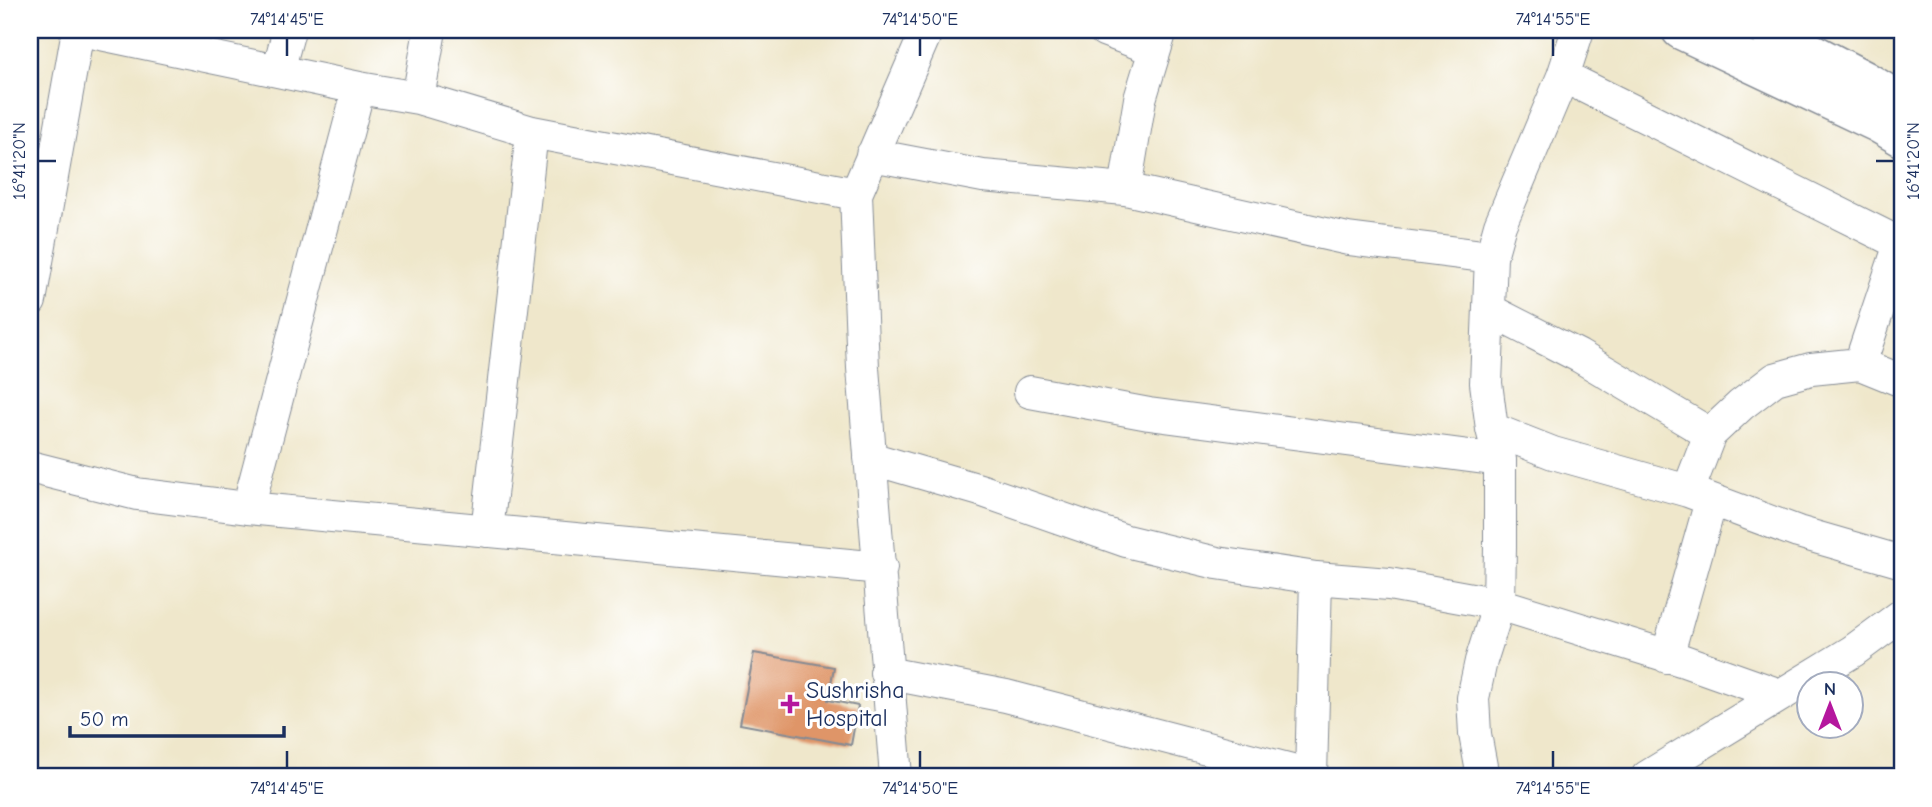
<svg xmlns="http://www.w3.org/2000/svg" width="1932" height="807" viewBox="0 0 1932 807" font-family="'Comic Neue',sans-serif">
<rect width="100%" height="100%" fill="#fff"/>
<filter id="ink" filterUnits="userSpaceOnUse"><feTurbulence type="fractalNoise" baseFrequency=".0143" numOctaves="2"/><feDisplacementMap in="SourceGraphic" scale="14" xChannelSelector="R" yChannelSelector="G"/><feConvolveMatrix kernelMatrix="1 2 1 2 8 2 1 2 1" color-interpolation-filters="sRGB"/></filter>
<filter id="wash" filterUnits="userSpaceOnUse"><feTurbulence type="fractalNoise" baseFrequency=".00686" numOctaves="4" result="noise"/><feDisplacementMap in="SourceGraphic" scale="28" xChannelSelector="R" yChannelSelector="G"/><feGaussianBlur stdDeviation="1.57" result="paint"/><feColorMatrix in="noise" values="0 0 0 0 0 0 0 0 0 0 0 0 0 0 0 0 0 1.4 0 .05"/><feComposite in="paint" operator="in"/></filter>
<g filter="url(#wash)">
<rect width="100%" height="100%" fill="#efe7cb"/>
<g id="blocks">
<path fill="#df9567" d="M754,653l80,14 -6,33 30,6 -7,39 -111,-21z"/>
</g>
</g>
<g filter="url(#ink)">
<use href="#blocks" fill-opacity="0" stroke="#858b94" stroke-width="2"/>
<g fill="none" stroke-linecap="round" stroke-linejoin="round">
<defs>
<path id="minor" d="M82,30l277,58 59,10 114,34 324,62
M1104,30l50,19
M278,71l11,-41
M1563,76l336,167
M418,98l12,-68
M872,155l111,21 142,13 223,50 143,18
M1125,189l15,-90 21,-69
M30,301l48,-271
M1489,310l90,46 131,78
M1860,364l42,-126
M1030,392l119,22 351,46
M1492,429l61,24 135,38 110,41 104,30
M870,458l110,32 146,51 91,22 99,15 73,6 110,20 185,57 96,34
M30,467l107,27 111,14 633,60
M1688,491l22,-57 31,-29 34,-26 36,-10 49,-5 42,17
M248,508l111,-420
M487,531l45,-399
M1667,657l44,-156
M886,673l120,23 305,79
M896,777l-33,-409 -7,-174 71,-164
M1311,777l5,-199
M1483,777l-8,-43 -2,-36 8,-37 18,-57 1,-58v-86l-8,-31 -6,-46 5,-126 9,-32 63,-149 15,-46
M1647,777l206,-126 49,-36"/>
<path id="major" d="M1681,30l197,93 24,14
M1768,30l96,50 38,23"/>
</defs>
<use href="#minor" stroke="#858b94" stroke-width="34"/>
<use href="#major" stroke="#858b94" stroke-width="41"/>
<use href="#minor" stroke="#fff" stroke-width="32"/>
<use href="#major" stroke="#fff" stroke-width="38"/>
</g>
</g>
<path fill="none" stroke="#1b2f5e" stroke-width="2.5" d="M287,38v18M920,38v18M1553,38v18M38,161h18M1876,161h18M287,751v17M920,751v17M1553,751v17"/>
<path fill="#b5179e" stroke="#fff" stroke-width="2.5" d="M786.5 693.5h7v7h7v7h-7v7h-7v-7h-7v-7h7z"/>
<g text-anchor="middle" stroke-width="6" stroke-linejoin="round" paint-order="stroke">
<g font-size="24" fill="#1b2f5e" stroke="#fff" text-anchor="start">
<text x="806" y="698">Sushrisha<tspan x="806" dy="28">Hospital</tspan></text>
</g>
</g>
<rect width="1932" height="807" fill="none" stroke="#fff" stroke-width="77"/>
<g transform="translate(1830 705)"><circle r="33" fill="#ffffff" stroke="#a4acbf" stroke-width="2"/>
<path d="M0-5L12 26L0 18L-12 26Z" fill="#b5179e"/>
<text y="-10" font-size="19" font-weight="bold" text-anchor="middle" fill="#1b2f5e">N</text>
</g>
<path d="M70 726v10h214v-10" fill="none" stroke="#1b2f5e" stroke-width="3.5"/>
<text x="80" y="726" font-size="21" fill="#1b2f5e" stroke="#ffffff" stroke-width="5" paint-order="stroke">50 m</text>
<rect x="38" y="38" width="1856" height="730" fill="none" stroke="#1b2f5e" stroke-width="2.5"/>
<g font-size="18" text-anchor="middle" fill="#1b2f5e">
<text x="287" y="25">74°14'45"E</text>
<text x="920" y="25">74°14'50"E</text>
<text x="1553" y="25">74°14'55"E</text>
<text transform="translate(19 161) rotate(-90)" y="6">16°41'20"N</text>
<text transform="translate(1913 161) rotate(-90)" y="6">16°41'20"N</text>
<text x="287" y="794">74°14'45"E</text>
<text x="920" y="794">74°14'50"E</text>
<text x="1553" y="794">74°14'55"E</text>
</g>
</svg>
